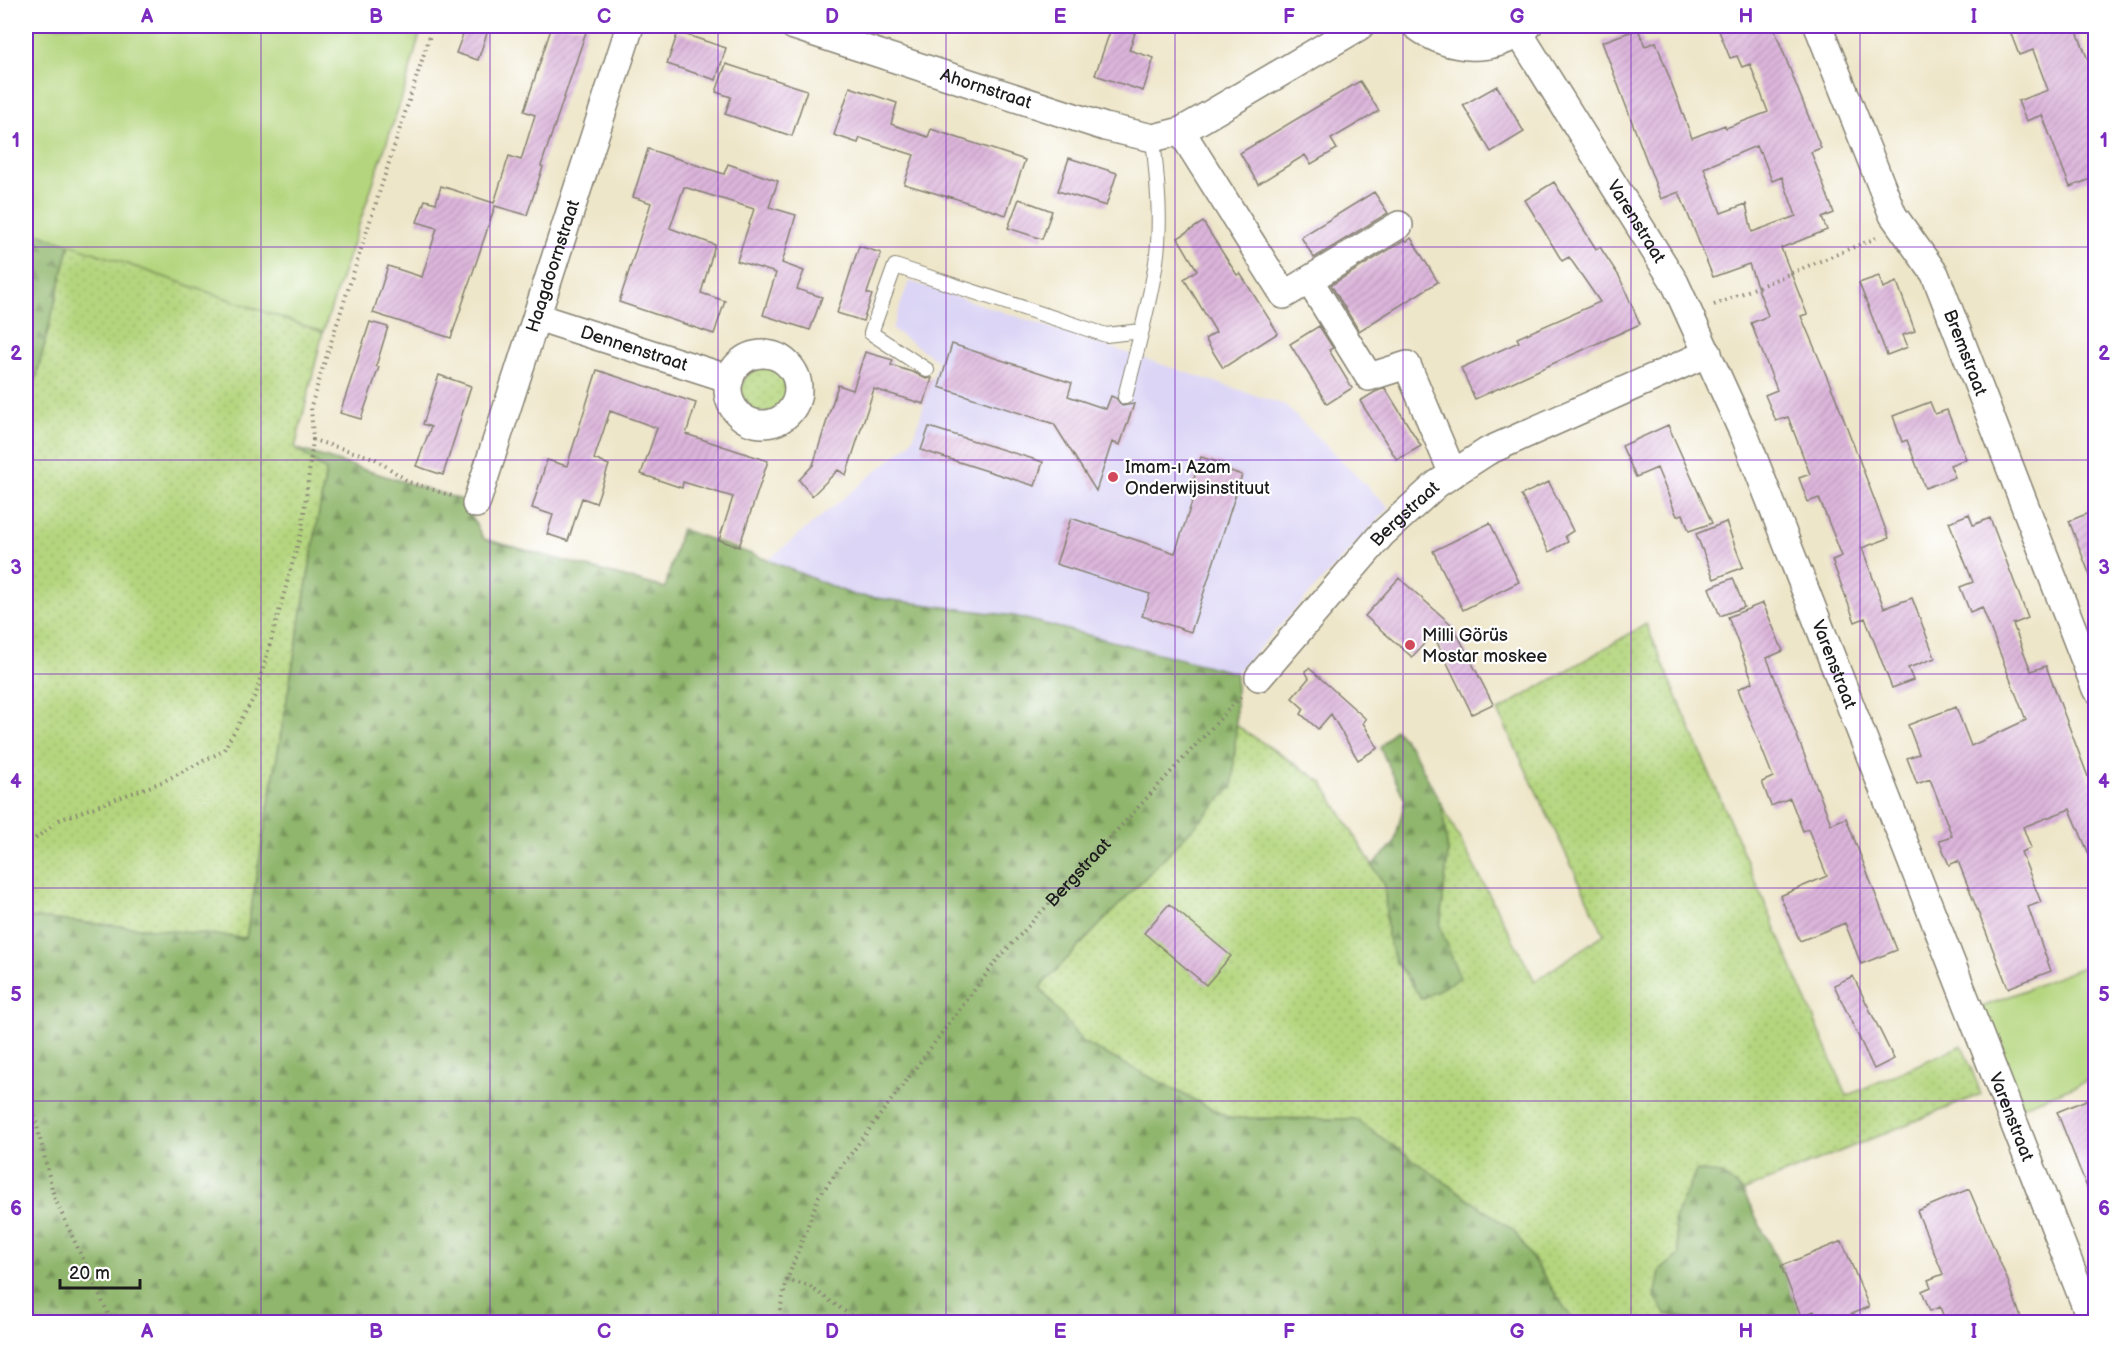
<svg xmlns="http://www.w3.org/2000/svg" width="2121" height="1348" viewBox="0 0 2121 1348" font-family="'Balsamiq Sans',sans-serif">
<defs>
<pattern id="grass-dots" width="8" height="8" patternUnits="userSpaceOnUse" patternTransform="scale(1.5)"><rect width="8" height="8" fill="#b4d57d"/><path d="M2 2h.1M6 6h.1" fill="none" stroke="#9ab66b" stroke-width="1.8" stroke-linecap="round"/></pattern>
<pattern id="forest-firs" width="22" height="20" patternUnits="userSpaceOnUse" patternTransform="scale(1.5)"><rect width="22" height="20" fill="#8fb66c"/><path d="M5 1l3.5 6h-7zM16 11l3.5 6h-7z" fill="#749358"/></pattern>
<pattern id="building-hatch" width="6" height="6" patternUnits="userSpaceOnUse" patternTransform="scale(1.5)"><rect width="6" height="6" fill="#dcb5db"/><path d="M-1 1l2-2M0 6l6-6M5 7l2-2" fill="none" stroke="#bc9bbb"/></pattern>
</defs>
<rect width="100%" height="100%" fill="#fff"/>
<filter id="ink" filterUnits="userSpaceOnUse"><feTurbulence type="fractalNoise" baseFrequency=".0167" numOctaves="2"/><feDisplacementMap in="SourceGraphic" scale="12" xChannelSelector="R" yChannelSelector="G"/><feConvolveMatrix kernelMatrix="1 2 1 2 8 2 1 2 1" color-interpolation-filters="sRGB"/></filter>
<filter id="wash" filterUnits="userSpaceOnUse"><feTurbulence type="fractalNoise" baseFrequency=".008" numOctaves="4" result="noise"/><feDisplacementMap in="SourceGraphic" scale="24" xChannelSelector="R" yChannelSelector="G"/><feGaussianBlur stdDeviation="1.35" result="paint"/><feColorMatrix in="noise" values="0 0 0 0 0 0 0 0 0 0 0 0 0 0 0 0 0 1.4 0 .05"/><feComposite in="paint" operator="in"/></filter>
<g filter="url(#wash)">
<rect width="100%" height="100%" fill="#eee6c9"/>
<path fill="#dcd5f6" d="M909,281l376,124 104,103 -153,165 -222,-57 -161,-21 -85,-35 139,-114 7,-10 24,-75 -46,-32z"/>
<path fill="url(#grass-dots)" stroke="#68784c" stroke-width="1.5" d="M1433,26h75c-34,13 -41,8 -75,0z
M70,243l253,89 -28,116 31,23 -80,467 -220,-21v-499z
M742 390a22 22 0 1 1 44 0a22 22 0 1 1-44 0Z
M1646,624l201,472 115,-51 19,49 -238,97 -22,-17 -47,45 5,36 -19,16 6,43 35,8h-127l-60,-91 -159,-112 -126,-1 -147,-76 -42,-55 193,-201 3,-61 86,57 63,104 2,49 8,25 27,39 37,-21 -19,-51 8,-74 -6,-47 -30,-57 123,232 69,-47 -106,-223z"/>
<path fill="url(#forest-firs)" stroke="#566944" stroke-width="1.5" d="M26,229l44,14 -44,175z
M295,448l167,52 22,39 181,49 16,-59 87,31 85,35 161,21 222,57v52l-3,61 -193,201 42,55 147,76 126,1 159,112 60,91h-1548v-405l220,21 80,-467z
M1395,729l17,20 30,57 6,47 -8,74 20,51 -38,21 -27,-39 -8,-25 -2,-49 -13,-21 22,-21 11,-44 -25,-52z
M1696,1171l25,3 22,17 65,131h-107l-35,-8 -11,-16 5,-27 19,-16 -5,-36z"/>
<path fill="#b4d57d" stroke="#68784c" stroke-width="1.5" d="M26,26h396l-17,62 -82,244 -297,-103z
M2095,962v116l-74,29 -41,-99z"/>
<g id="blocks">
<path fill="url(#building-hatch)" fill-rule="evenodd" d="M466,26h7l15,4 -10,30 -22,-7z
M552,26h36l-47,140 2,1 -16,48 -32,-9 -44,132 -78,-25 15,-47 34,11 15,-49 -20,-6 8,-22 11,3 5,-17 53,17 15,-47 12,4 14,-45 -11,-4z
M1112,26l23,7 -6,17 25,8 -11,33 -48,-16z
M1717,26h56l48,122 -10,4 23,61 -12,5 5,12 -46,18 26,66 -6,2 34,80 54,142 -27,10 22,60 28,-10 23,60 -27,10 5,12 -21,8 -27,-70 -10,4 -23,-62 10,-4 -23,-58 -11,4 -9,-24 11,-4 -22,-57 -12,4 -11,-26 12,-5 -26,-67 17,-7 -19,-52 -36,13 -34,-85 -18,7 -59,-157 36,-13 7,17 11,-4 36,96 33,-13 1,3 42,-16 -18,-48 -8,3 -5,-11 -7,2zM1756,146l3,7 2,-1 11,29 10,-4 14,39 -44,16 -6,-28 -25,9 -17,-45z
M2008,26h67l21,55v96l-26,10 -28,-72 -16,6 -8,-20 30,-11 -15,-40 -14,5z
M678,32l48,16 -10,32 -49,-16z
M726,64l81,26 -15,46 -67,-22 6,-17 -15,-5z
M1360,81l19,30 -48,28 6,10 -26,15 -6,-9 -47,29 -18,-31z
M1497,86l27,46 -33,20 -28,-47z
M850,87l47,16 -6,21 37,13 3,-8 94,31 -19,55 -58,-19v1l-44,-13 10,-29 -54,-17 -2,5 -24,-8z
M648,149l76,25 4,-10 50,17 -9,26 27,8 -14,48 22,8 -7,18 25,8 -12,33 -47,-15 13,-42 -39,-12 17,-52 -70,-22 -14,41 45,17 -14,48 24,8 -11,33 -95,-32 32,-99 -18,-6z
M1069,158l48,15 -11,33 -48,-15z
M1554,182l42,67 4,-2 19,29 21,48 -165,75 -14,-31 58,-26 -2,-4 83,-36 -31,-45 -7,4 -37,-61z
M1374,192l14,21 -74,45 -13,-21z
M1019,199l33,12 -10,28 -34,-11z
M1203,222l34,53 3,-2 38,60 -55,35 -18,-29 11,-7 -32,-53 13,-9 -19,-32z
M1411,238l27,44 -79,49 -28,-46 74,-45 2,1z
M859,246l22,7 -14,40 5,2 -9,26 -26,-8z
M1879,276l4,12 14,-6 18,49 -12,4 5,12 -21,8 -28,-72z
M370,322l18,5 -12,39 3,1 -18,52 -21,-6z
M1319,326l14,22 -4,2 23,38 -25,16 -37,-60z
M952,344l120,39 -4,13 38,13 5,-13 5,2 6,8 12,-2 -14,41 -8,-3 -16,49 -42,-67 -115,-37z
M865,352l28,8 -2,5 24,8 11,6 6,-1 -8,26 -50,-15 -28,86 -8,-5 -26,26 -13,-16 14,-15 25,-80 15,5z
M597,370l99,33 -10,31 82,27 -29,86 -20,-7 14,-43 -50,-15 -1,6 -41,-14 16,-46 -47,-17 -16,48 15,6 -13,38 -14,-5 -14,43 -21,-7 6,-19 -21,-7 15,-48 20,6z
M439,375l32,11 -28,89 -27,-9 15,-39 -8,-3z
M1385,388l36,58 -24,14 -37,-59 15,-9z
M1930,402l5,12 12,-4 19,49 -16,6 5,12 -30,11 -18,-48 -5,2 -9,-26z
M1668,425l44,98 -23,8 -6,-17 -6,2 -20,-48 -21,9 -14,-31z
M929,427l114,35 -8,24 -114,-36z
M1201,457l23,7 -2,4 20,7 -51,157 -49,-16 8,-22 -94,-30 15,-46 104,35 21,-63 -5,-2z
M1549,482l24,49 -8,5 3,6 -19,10 -28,-57z
M2096,510v76h-2l-25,-65z
M1969,514l4,11 17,-7 38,100 -15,6 18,47 15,-5 50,132v73l-26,-62 -47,18 8,21 -10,4 20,50 -13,5 23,64 -43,17 -50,-127 -9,4 -10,-25 13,-4 -22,-57 -13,5 -10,-26 12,-4 -11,-29 48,-18 15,39 55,-26 -44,-113 -12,5 -10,-25 13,-5 -24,-60z
M1726,522l17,45 -29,12 -18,-45z
M1490,523l29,59 -56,28 -30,-59z
M1399,578l54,48 40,78 -21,10 -39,-80 -21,23 -47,-41z
M1733,578l11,29 -24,9 -11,-28z
M1763,603l20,48 -16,7 64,166 15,-6 51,132 -36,14 -16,-41 -45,18 -20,-45 47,-20 -19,-47 -5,2 -13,-33 -19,8 -9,-24 11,-5 -35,-88 15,-7 -25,-65z
M1309,668l57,51 -3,4 15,25 -20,12 -27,-46 -13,15 -17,-15 3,-5 -12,-11 17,-20 -4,-7z
M1169,904l62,52 -25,29 -62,-52z
M1853,976l41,83 -20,10 -40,-84z
M2096,1096v109h-2l-37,-93z
M1969,1189l39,92 15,42h-77l-6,-16 -10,4 -8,-20 9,-4 -3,-7 15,-6 -26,-63z
M1842,1241l27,66 -39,16h-12l-4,-12 -13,5 -20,-50z"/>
</g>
</g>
<g filter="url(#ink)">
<use href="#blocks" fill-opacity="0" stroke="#858172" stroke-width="1.5"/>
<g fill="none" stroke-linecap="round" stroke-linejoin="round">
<defs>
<path id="lane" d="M927,370l-56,-37 24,-67 211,69 35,-4
M1125,397c11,-44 24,-89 31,-135 6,-41 1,-83 -3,-124"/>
<g id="street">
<path id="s2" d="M794,26l311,101 48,11 28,-7 21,-12 158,-93"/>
<path d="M1416,26c35,26 78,28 112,0"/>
<path id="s3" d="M1818,26l75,189 42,59 161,415"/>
<path id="s4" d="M1519,33l156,250 71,156 346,883"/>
<path d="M1181,131l103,164 115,-70"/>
<path d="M1309,280l60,97 38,-12 46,109"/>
<path id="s5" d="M537,317l193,62"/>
<circle cx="763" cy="389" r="35"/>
<path id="s6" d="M476,504l154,-478"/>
<path id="s7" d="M1259,677l123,-143 55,-50 51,-33 220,-98"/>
</g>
</defs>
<use href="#lane" stroke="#858172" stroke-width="16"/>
<use href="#street" stroke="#858172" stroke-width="30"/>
<g stroke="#858172" stroke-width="4" stroke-dasharray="1.5 4.5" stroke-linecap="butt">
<path d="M1714,305l162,-67"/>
<path d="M313,440l-2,-34 12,-39 110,-341"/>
<path d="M26,846l33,-26 103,-38 61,-31 33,-57 46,-165 11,-89 61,18 35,24 43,14"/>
<path d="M26,1081l28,116 58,125"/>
<path d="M787,1280l22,6 51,36"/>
<path id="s1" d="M777,1322l10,-42 32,-84 178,-236 246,-266"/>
</g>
<use href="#lane" stroke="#fff" stroke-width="14"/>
<use href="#street" stroke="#fff" stroke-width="27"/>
</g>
</g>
<path fill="none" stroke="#7b2cbf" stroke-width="1.5" stroke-opacity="0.55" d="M261,26v1296M490,26v1296M718,26v1296M946,26v1296M1175,26v1296M1403,26v1296M1631,26v1296M1860,26v1296M26,247h2070M26,460h2070M26,674h2070M26,888h2070M26,1101h2070"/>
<g fill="#d1495b" stroke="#fff" stroke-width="2">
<circle cx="1113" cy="477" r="6"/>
<circle cx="1410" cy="645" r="6"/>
</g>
<g text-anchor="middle" stroke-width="4.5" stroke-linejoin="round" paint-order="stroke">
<g font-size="18" fill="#1c1c1c" stroke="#fff">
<text dy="6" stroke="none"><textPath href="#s2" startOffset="202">Ahornstraat</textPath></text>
<text dy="6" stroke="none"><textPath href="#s4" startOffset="222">Varenstraat</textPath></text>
<text dy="6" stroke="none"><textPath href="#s6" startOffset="250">Haagdoornstraat</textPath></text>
<text dy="6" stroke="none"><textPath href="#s5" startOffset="102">Dennenstraat</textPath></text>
<text dy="6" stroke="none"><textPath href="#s3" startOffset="360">Bremstraat</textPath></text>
<text dy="6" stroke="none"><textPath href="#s7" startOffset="219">Bergstraat</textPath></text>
<text dy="6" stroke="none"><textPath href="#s4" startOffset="708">Varenstraat</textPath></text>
<text dy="6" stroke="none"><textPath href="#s1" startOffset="548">Bergstraat</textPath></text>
<text dy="6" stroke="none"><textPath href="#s4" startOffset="1194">Varenstraat</textPath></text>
</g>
<g font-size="18" fill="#1c1c1c" stroke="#fff" text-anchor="start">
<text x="1125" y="473">Imam-ı Azam<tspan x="1125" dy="21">Onderwijsinstituut</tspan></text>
<text x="1422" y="641">Milli Görüs<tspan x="1422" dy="21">Mostar moskee</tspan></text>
</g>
</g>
<rect width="2121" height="1348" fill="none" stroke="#fff" stroke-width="66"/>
<path d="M60 1279v9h80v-9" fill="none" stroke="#1c1c1c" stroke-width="3"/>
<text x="69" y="1279" font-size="18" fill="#1c1c1c" stroke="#ffffff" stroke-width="4.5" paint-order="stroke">20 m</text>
<rect x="33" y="33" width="2055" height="1282" fill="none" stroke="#7b2cbf" stroke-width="2"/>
<g font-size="20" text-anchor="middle" font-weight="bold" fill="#7b2cbf">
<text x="147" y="23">A</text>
<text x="376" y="23">B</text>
<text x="604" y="23">C</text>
<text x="832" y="23">D</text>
<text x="1060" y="23">E</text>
<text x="1289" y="23">F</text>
<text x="1517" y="23">G</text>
<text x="1746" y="23">H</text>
<text x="1974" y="23">I</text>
<text x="16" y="147">1</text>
<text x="2104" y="147">1</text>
<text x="16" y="360">2</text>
<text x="2104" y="360">2</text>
<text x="16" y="574">3</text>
<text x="2104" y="574">3</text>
<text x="16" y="788">4</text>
<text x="2104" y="788">4</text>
<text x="16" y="1001">5</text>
<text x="2104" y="1001">5</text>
<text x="16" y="1215">6</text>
<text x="2104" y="1215">6</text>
<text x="147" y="1338">A</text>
<text x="376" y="1338">B</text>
<text x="604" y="1338">C</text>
<text x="832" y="1338">D</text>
<text x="1060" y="1338">E</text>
<text x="1289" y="1338">F</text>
<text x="1517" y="1338">G</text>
<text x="1746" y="1338">H</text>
<text x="1974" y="1338">I</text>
</g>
</svg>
